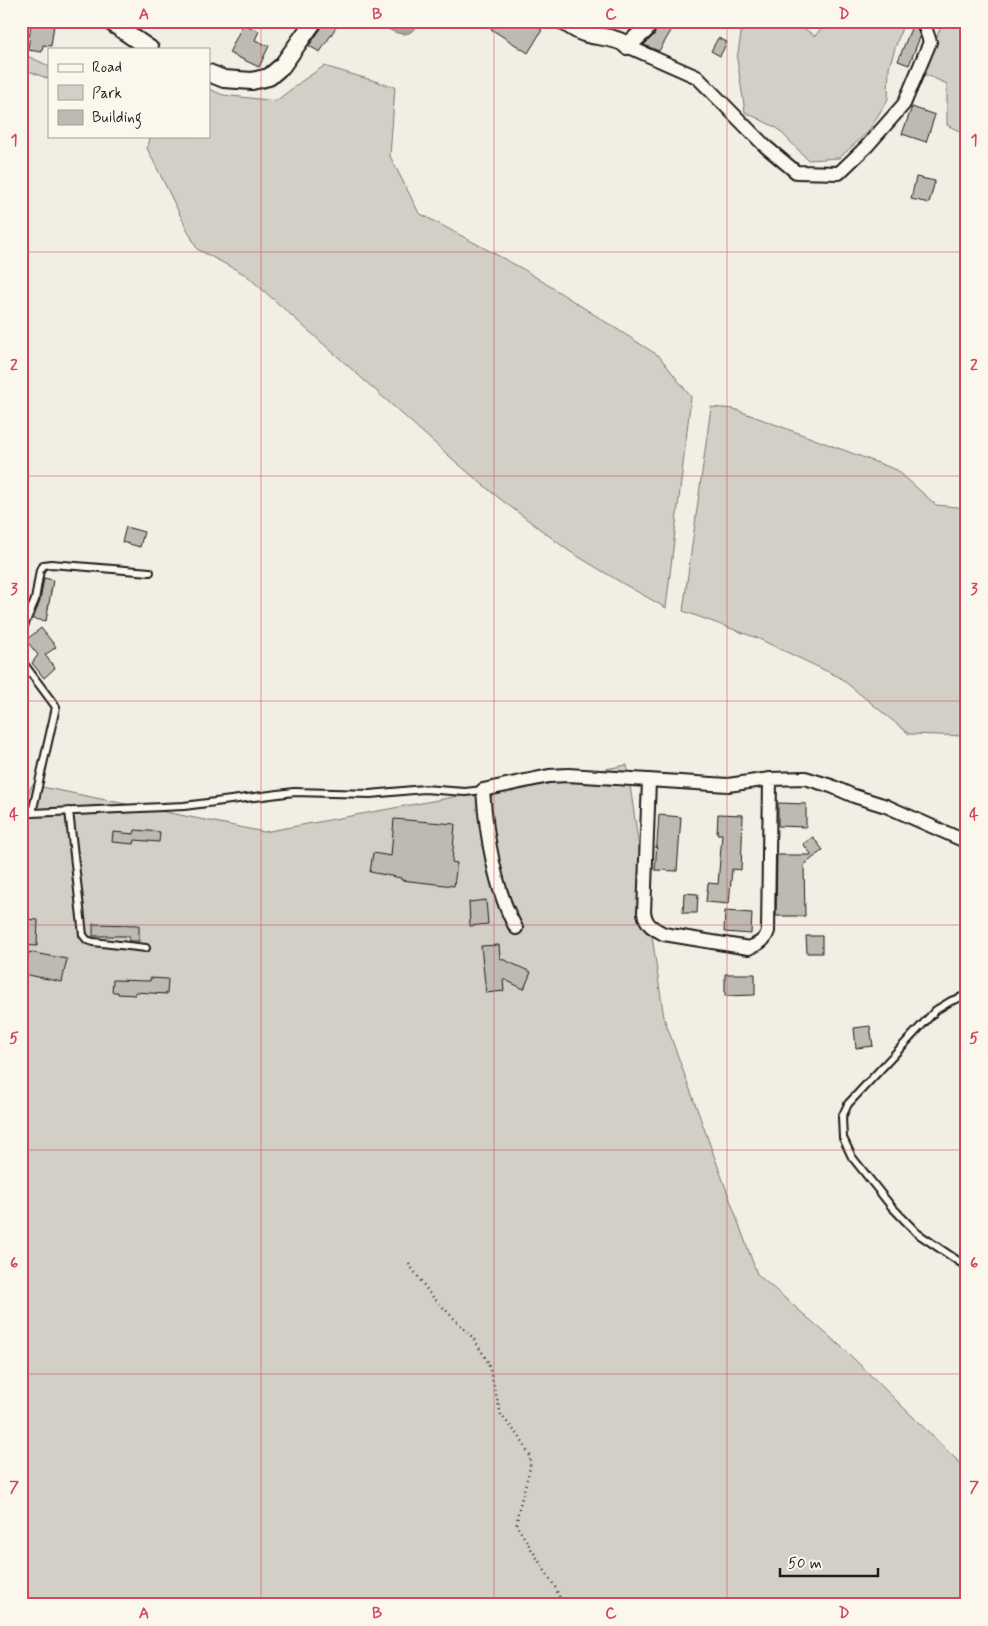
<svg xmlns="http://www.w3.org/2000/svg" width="988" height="1626" viewBox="0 0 988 1626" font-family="Mynerve,sans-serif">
<rect width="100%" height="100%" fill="#f2eee4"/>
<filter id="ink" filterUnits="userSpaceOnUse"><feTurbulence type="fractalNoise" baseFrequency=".02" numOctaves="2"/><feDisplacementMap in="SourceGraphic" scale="10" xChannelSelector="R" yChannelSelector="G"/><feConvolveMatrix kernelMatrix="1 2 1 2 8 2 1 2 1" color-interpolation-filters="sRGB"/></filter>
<g filter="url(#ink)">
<path fill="#d2cfc6" stroke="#777671" d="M743,21h50l22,15 12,-15h77l-15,46 -1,32 -20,33 -29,26 -31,2 -31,-32 -32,-16 -8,-53z
M945,21h22l-2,65 2,49 -20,-10v-41l-25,-11 17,-42z
M21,53l28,13v13l-28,-11z
M324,66l71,21 -5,69 29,57 104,56 136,87 32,41 -25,211 -44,-25 -53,-32 -74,-56 -38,-32 -211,-188 -49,-26 -50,-101 4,-12h58v-47l14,6 53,6 26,-20z
M711,407l23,2 163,61 39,35 31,3v228l-58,-2 -70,-57 -82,-39 -74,-27z
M627,765l37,253 93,256 88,76 122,120v135h-946v-798l11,-22 232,47z"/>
<path fill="#a9a6a0" stroke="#716f6b" d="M376,21h42c-7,24 -30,9 -42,0z"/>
<path fill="#bdbab1" stroke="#1c1c1c" d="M324,21h16l-20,31 -11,-6 13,-19z
M496,21h32l14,9 -14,23 -37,-24z
M660,21h17l-18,30 -15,-6 10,-10z
M31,22l23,3 -3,21 -8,-1 -1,7 -14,-2z
M243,24l16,7 -4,9 14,6 -10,21 -30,-14z
M912,26l5,2 3,9 -11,28 -11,-4z
M718,38l9,4 -7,14 -9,-5z
M912,107l23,8 -9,27 -24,-8z
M916,177l19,4 -6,22 -18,-4z
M126,527l18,5 -4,15 -18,-5z
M44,578l9,2 -7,41 -13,-2 7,-18z
M41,628l15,19 -11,8 10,13 -11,10 -12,-15 6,-8 -12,-15z
M778,803l28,1v23l-28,-1z
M718,814l25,1 -2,55 -9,-1 -3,35 -23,-2 2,-19 10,1 4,-50h-5z
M659,815l22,2 -4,54 -22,-1z
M394,819l61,5 -3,38 5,1 -3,23 -53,-6v-2l-31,-6 3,-19 18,3z
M135,830l25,2 -1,10 -24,-2 -1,4 -22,-2 1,-10 21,2z
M813,837l10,13 -19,15 1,51h-29l1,-61h35l-9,-11z
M684,893l14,1 -1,19h-14z
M486,900l2,24 -18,2 -1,-24z
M725,911l27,2 -1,21 -27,-2z
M21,919l17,1 -1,26 -16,-1z
M93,924l46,1v16h-10v-5h-36z
M806,936h16v17h-15z
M499,945l1,13 31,14 -7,17 -21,-10 1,12 -18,2 -5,-47z
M29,952l38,7 -5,23 -38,-8z
M725,974h30v21l-30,1z
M150,978l18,1 -1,15 -32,-2v3l-17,-1v-2h-6l1,-12 37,1z
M870,1026l3,20 -17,2 -2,-20z"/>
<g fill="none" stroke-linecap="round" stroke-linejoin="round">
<defs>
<path id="service" d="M21,633l14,-33 5,-30 4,-5 7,-1 99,8
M21,660l35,47 -24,106
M69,811l14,124 4,5 6,2 53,6
M21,816l11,-3 152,-7 110,-14 76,2 54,-5 41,3 18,-2
M967,995l-16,6 -15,9 -88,94 -6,13 1,21 9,19 39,49 26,27 50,34"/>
<path id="minor" d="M627,46l70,31 68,69 31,26 43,1 28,-27 37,-42 26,-62 -7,-21
M649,781l-5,132c3,13 9,15 20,21l85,14c9,-4 16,-7 19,-17l2,-152
M516,928c-21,-37 -30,-95 -33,-138l66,-14 19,-1 160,10 42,-6 35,-1 26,8 23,10 32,10 81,36"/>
<path id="tertiary" d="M109,21l41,28
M563,21c6,4 14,10 21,12 11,4 36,4 43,13l18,-16 5,-9
M209,73l15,6 28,2 17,-4 13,-11 32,-45"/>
</defs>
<use href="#service" stroke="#1c1c1c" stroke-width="10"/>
<use href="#minor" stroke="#1c1c1c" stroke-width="16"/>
<use href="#tertiary" stroke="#1c1c1c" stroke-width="20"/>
<path stroke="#1c1c1c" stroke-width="2.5" stroke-dasharray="1 4" stroke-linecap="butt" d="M409,1264l21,30 44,45 14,23 13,53 18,21 11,20v12l-12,44 -1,14 38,61 8,18"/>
<use href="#service" stroke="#fbf7ec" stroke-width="6"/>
<use href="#minor" stroke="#fbf7ec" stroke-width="12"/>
<use href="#tertiary" stroke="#fbf7ec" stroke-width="16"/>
</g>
</g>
<path fill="none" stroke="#d1495b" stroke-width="1" stroke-opacity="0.55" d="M261,21v1584M494,21v1584M727,21v1584M21,252h946M21,476h946M21,701h946M21,925h946M21,1150h946M21,1374h946"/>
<rect width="988" height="1626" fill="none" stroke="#fbf7ec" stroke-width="55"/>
<rect x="48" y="48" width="162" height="90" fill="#fbf7ec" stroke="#a29f99"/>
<rect x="58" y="64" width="25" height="8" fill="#fbf7ec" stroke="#a29f99"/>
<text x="92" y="72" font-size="15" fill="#1c1c1c">Road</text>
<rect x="58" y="85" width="25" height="15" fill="#d2cfc6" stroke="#a29f99"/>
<text x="92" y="98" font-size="15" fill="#1c1c1c">Park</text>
<rect x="58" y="110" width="25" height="15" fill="#bdbab1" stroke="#a29f99"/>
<text x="92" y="122" font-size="15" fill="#1c1c1c">Building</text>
<path d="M780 1568v8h98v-8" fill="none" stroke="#1c1c1c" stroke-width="2.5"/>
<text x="788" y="1568" font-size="15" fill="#1c1c1c" stroke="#fbf7ec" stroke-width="4" paint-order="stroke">50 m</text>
<rect x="28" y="28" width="932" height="1570" fill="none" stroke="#d1495b" stroke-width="2"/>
<g font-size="16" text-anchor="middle" font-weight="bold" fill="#d1495b">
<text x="144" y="19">A</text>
<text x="377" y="19">B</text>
<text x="611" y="19">C</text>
<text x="844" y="19">D</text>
<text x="14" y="145">1</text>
<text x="974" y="145">1</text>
<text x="14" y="370">2</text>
<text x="974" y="370">2</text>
<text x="14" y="594">3</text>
<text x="974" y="594">3</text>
<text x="14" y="819">4</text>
<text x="974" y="819">4</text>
<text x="14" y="1043">5</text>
<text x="974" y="1043">5</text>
<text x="14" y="1268">6</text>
<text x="974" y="1268">6</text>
<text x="14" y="1492">7</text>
<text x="974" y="1492">7</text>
<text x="144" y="1618">A</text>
<text x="377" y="1618">B</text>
<text x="611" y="1618">C</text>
<text x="844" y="1618">D</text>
</g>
</svg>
